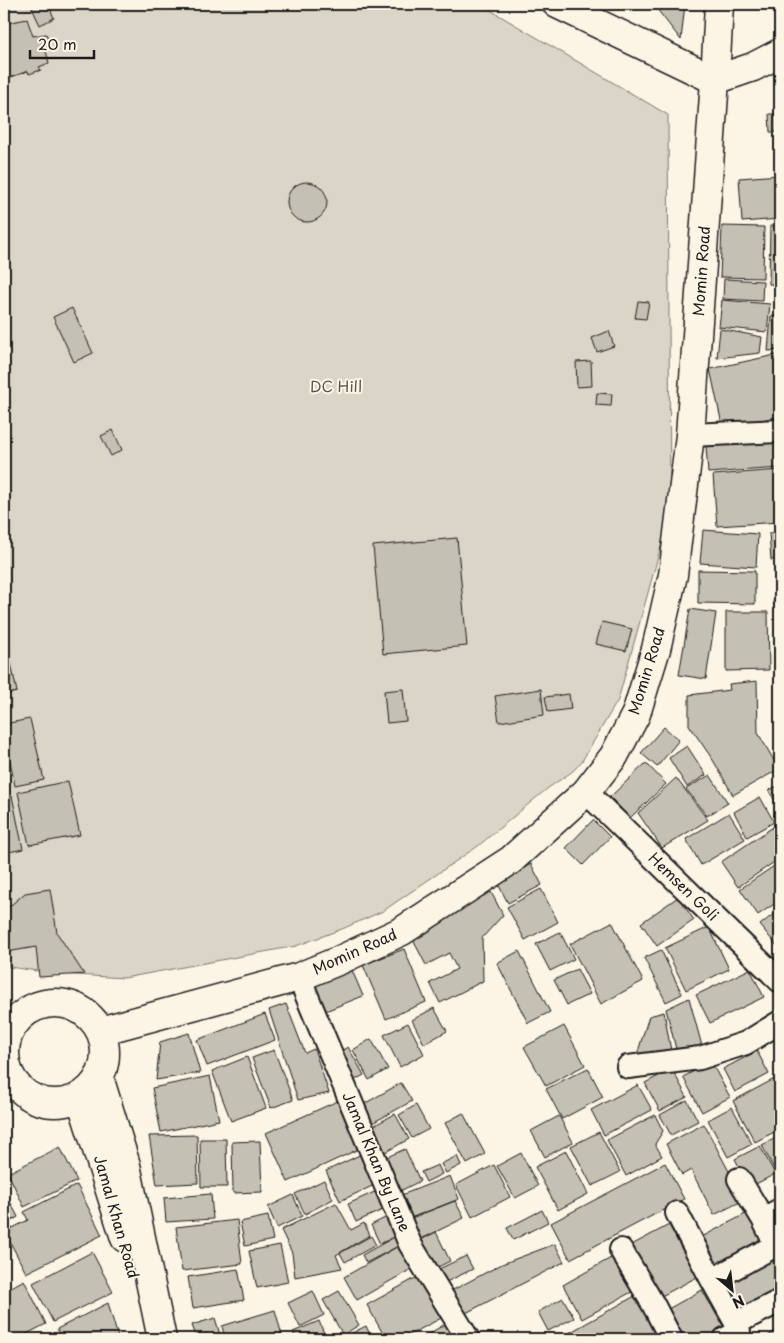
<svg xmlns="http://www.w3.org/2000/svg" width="784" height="1343" viewBox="0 0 784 1343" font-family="'Playpen Sans',sans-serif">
<rect width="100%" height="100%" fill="#fcf5e5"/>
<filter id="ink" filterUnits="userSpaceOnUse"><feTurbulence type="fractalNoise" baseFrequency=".02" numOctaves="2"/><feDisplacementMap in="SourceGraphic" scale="10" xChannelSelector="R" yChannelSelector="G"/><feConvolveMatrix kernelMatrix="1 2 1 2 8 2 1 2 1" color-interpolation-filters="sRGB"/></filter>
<g filter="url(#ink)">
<path fill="#dbd5c8" stroke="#7c7872" d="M4,4h476l188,111 2,399 -52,186 -36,61 -9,10 -25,17 -70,58 -95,65 -41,18 -46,17 -172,32 -65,-4 -50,-7 -5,-25v-210l4,-104 -4,-26z"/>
<path fill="#c4c0b3" stroke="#1c1c1c" d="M30,4h18l6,14 -14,7z
M653,4h32l-4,36z
M27,19l6,17 13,-2 3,6 -4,7 4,16 -10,4 2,3 -12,4 -1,-3 -22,8 -2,-4v-43l3,-9z
M769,114h11v18h-10z
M776,152h4v17l-2,1z
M780,175v44l-38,3 -3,-44z
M287 202a20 20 0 1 1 40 0a20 20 0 1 1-40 0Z
M722,226l42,1 -1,51 -43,-1z
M770,226h10v59l-11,-1z
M724,279l39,2 -1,20 -39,-2z
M722,300l48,4 -3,28 -48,-5z
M638,301l11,1 -3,17 -11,-1z
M72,308l21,45 -19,9 -21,-45z
M771,316h9v34l-12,1z
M720,329l42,8 -2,16 -43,5z
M609,331l5,15 -17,6 -5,-14z
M780,354v62l-57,13 -13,-60z
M591,361l1,25 -15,1 -1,-25z
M597,393l15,1 -1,12 -15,-1z
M113,430l9,20 -11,6 -10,-20z
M780,440v28l-72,5 -2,-27z
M780,470v52l-63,4 -4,-51z
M703,530l55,4 -2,33 -56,-4z
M780,532v27l-9,1 -2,-27z
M457,538l10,108 -84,8 -10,-108z
M698,570l57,1v33l-57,-1z
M780,598v26l-7,-23z
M690,609l26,4 -10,66 -27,-4z
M726,612h42l1,58 -43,1z
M602,622l30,7 -6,22 -30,-7z
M776,631h4v21z
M4,649h4l9,43 -13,3z
M757,681l1,52 21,36 -46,26 -20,-35 -24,-35v-30l41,-5 -1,-6z
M403,689l3,32 -19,2 -3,-32z
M541,689l3,26 -45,7 -4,-26z
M569,694l2,15 -23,3 -3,-15z
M30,719l14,61 -29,6 -11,-55v-7z
M664,727l15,13 -22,27 -16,-14z
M687,746l19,29 -19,12 -18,-29z
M646,763l20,21 -36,34 -20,-21z
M710,775l18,28 -21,13 -21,-27z
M676,778l32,42 -46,28 -24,-35z
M68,781l12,54 -51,10 -11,-53z
M780,785v26l-11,-21z
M12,796l11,53 -19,4v-55z
M760,797l14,25 -27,15 -13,-25z
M729,813l16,26 -44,26 -15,-26z
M593,820l17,17 -27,28 -17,-17z
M776,825l4,7v26l-42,29 -17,-25z
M780,862v38l-22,15 -18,-26z
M531,864l11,21 -34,18 -11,-21z
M50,889l7,44 27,41 -45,3 -3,-30 -29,5 -3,-41 21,-18z
M541,889l17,33 -33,18 -18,-33z
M491,892l12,23 -21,23 1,43 -43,22 -10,-20 27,-14 -8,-16 -23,12 -16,-31z
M678,897l16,23 -37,26 -16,-23z
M780,909v41l-20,-25z
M612,922l31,59 -42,23 -31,-60z
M709,927l20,42 -43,21 -21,-42z
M560,932l14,27 -24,12 -14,-27z
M404,949l22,53 -40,17 -23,-54z
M661,950l21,44 -16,8 -22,-44z
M519,951l31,61 -22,11 -31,-60z
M351,968l12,28 -45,18 -12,-28z
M577,969l13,25 -23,11 -13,-25z
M750,969l14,28 -54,26 -14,-28z
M689,998l13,48 -25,7 -11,-44z
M286,1004l19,49 9,-4 15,44 -31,7 -29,-90z
M434,1008l13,23 -23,13 -12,-24z
M664,1012l7,39 -35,7 13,-42z
M265,1014l10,26 -68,26 -10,-26z
M408,1023l16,31 -24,13 -16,-32z
M564,1026l21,39 -39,21 -22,-39z
M189,1033l11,40 -44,7 4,-38z
M371,1039l17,30 -19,11 -16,-30z
M348,1047l16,28 -15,8 -16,-28z
M274,1050l19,50 -22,8 -19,-50z
M757,1051l12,23 -34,18 -12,-23z
M247,1057l19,51 -35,13 -19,-50z
M711,1062l19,35 -28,15 -19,-35z
M588,1068l15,29 -41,22 -16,-30z
M672,1069l15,28 -27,14 -15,-28z
M210,1076l9,44 -58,12 -9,-44z
M780,1076v53l-25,13 -22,-41z
M401,1083l11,18 -45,25 -10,-18z
M638,1085l14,25 -48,25 -13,-25z
M342,1099l21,48 -75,35 -22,-49z
M687,1100l11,21 -27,14 -11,-20z
M416,1105l13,24 -17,9 -13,-23z
M732,1107l20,37 -24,13 -20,-37z
M463,1113l22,41 -18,10 -22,-41z
M395,1114l14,25 -29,16 -14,-25z
M655,1115l8,16 -8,13 7,12 -36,20 -19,-36z
M559,1116l14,26 -28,15 -14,-26z
M704,1124l40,76 -30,15 -23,-45 -9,5 -16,-31z
M599,1132l21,40 -28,14 -21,-40z
M197,1135l1,48 -41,2 -8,-49z
M780,1136v29l-6,4 -12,-24z
M200,1139h26l1,48h-26z
M260,1141l2,51 -29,1 -1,-51z
M760,1146l15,28 -25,13 -15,-28z
M60,1147l17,34 -53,26 -16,-34z
M405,1149l15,32 -20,10 -15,-33z
M368,1151l15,30 -43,20 -14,-30z
M566,1151l22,43 -30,16 -23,-43z
M521,1153l17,33 -23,12 -18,-32z
M457,1156l4,9 -15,8 -5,-9z
M665,1163l19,36 -114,60 -19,-36z
M438,1165l4,9 -16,8 -5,-10z
M494,1165l16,32 -38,20 -16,-32z
M450,1176l9,23 -51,20 -9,-23z
M324,1180l9,19 -28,15 -10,-20z
M77,1185l25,50 -76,38 -21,-41 23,-12 -4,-8z
M381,1189l8,18 -33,15 -8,-18z
M4,1190l14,27 -14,8z
M211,1194l2,25 -47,3 -2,-24z
M293,1195l9,21 -25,12 -9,-21z
M455,1201l9,17 -51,25 -9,-22z
M336,1203l15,27 13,-7 6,12 -34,20 6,13 -47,9 -3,-24 -11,-23z
M542,1210l6,12 -35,18 -6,-12z
M753,1210l17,33 -57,30 -17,-33z
M391,1215l9,19 -20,10 -9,-19z
M268,1216l5,24 -28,6 -5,-24z
M237,1220l5,44 -60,7 -6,-44z
M669,1225l28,52 -43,23 -28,-52z
M436,1232l14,29 -20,10 -15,-28z
M400,1234l4,9 -38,20 -4,-8z
M371,1236l5,9 -31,17 -5,-9z
M402,1244l13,23 -58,33 -13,-23z
M555,1244l9,18 -100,52 -13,-23 51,-27z
M280,1245l8,37 -31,6 -8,-37z
M92,1252l21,40 -60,30 -20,-39z
M618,1254l19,35 -55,30 -19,-34z
M769,1255l11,20v16l-42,25 -19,-33z
M466,1256l7,13 -31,15 -7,-13z
M238,1269l6,31 -51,8 -5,-31z
M421,1275l22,42 -41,22h-16l-19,-34z
M24,1280l22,44 -29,15h-13v-48z
M702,1290l24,41 -15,8h-35l-15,-26z
M313,1291l11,24 -24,12 -12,-24z
M339,1291l20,34 -16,10 -20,-35z
M642,1292l20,37 -18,10h-83l-1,-1z
M563,1298l11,20 -26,13 -10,-19z
M108,1303l10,34 -20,2h-36l-5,-10z
M275,1310l8,29h-58l-3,-13z
M215,1318l6,20 -5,1h-19l-5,-14z
M319,1321l6,15 -8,3h-21l-3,-7z
M447,1323l11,16h-38z
M366,1326l6,13h-32z
M780,1329v10h-13l-1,-2z"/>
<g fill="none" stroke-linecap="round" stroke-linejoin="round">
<defs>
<path id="minor" d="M690,435l90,-4
M586,792l194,189
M299,977l111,267 58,95
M628,1067l72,-9 46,-15 34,-21
M739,1179l24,40 17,-9
M677,1213l35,67
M763,1219l13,26 -64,35 24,43 44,-22
M621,1250l32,54 18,35
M725,1339l14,-7 -3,-9"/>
<path id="tertiary" d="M715,80l4,-76"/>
<path id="secondary" d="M557,4l158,76
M715,80l38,-13 27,-14
M5 1053a50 50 0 1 1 100 0a50 50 0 1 1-100 0Z
M100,1031l199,-54 41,-17 62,-29 109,-71 75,-68 28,-36 22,-42 20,-65 17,-74 17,-140 25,-355
M99,1077l27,88 36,174
M80,1096l45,142"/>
</defs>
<use href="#minor" stroke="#1c1c1c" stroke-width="26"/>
<use href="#tertiary" stroke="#1c1c1c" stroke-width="31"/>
<use href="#secondary" stroke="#1c1c1c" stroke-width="31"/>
<use href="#minor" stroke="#fcf5e5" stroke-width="22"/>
<use href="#tertiary" stroke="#fcf5e5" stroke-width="28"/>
<use href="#secondary" stroke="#fcf5e5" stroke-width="28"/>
</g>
</g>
<g text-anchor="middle" stroke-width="4" stroke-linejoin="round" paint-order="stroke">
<g font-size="15" fill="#1c1c1c" stroke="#fcf5e5">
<text transform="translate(702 271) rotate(-86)" y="5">Momin Road</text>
<text transform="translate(647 671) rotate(-73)" y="5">Momin Road</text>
<text transform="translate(683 887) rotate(44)" y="5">Hemsen Goli</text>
<text transform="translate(355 952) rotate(-24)" y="5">Momin Road</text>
<text transform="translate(376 1162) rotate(67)" y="5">Jamal Khan By Lane</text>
<text transform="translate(116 1217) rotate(74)" y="5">Jamal Khan Road</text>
</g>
<g font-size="15" fill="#555450" stroke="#fcf5e5">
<text x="336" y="392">DC Hill</text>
</g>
</g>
<rect width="784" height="1343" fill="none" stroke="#fcf5e5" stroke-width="20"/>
<rect x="10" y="10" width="764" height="1323" fill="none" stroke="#1c1c1c" stroke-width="2" filter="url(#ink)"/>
<g transform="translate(732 1290) rotate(152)" stroke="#fcf5e5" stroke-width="4" paint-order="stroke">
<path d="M0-4L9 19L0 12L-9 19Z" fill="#1c1c1c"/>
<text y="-8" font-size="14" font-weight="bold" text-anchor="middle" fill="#1c1c1c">N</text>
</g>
<path d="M30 50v8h64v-8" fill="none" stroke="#1c1c1c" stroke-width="2.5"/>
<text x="38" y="50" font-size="15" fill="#1c1c1c" stroke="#fcf5e5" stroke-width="4" paint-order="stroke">20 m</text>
</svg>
